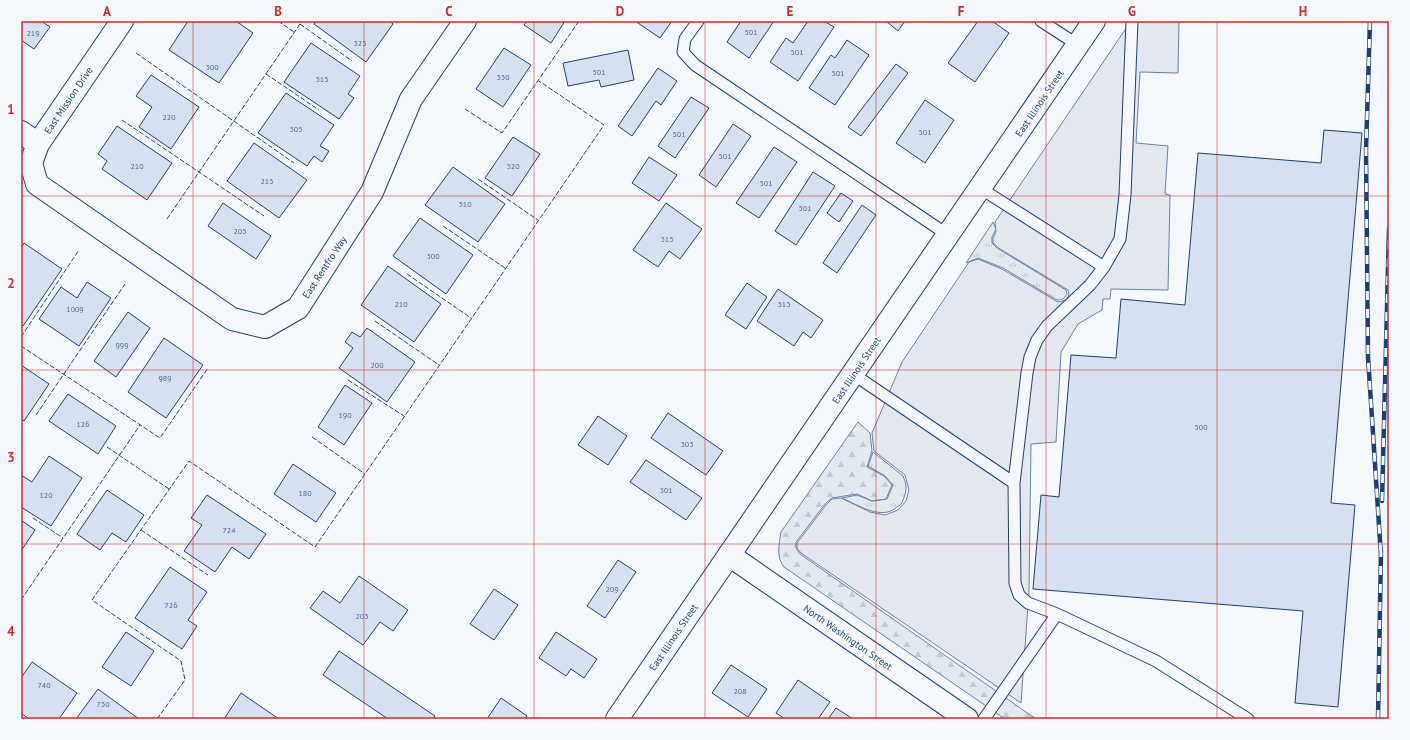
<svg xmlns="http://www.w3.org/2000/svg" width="1410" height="740" viewBox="0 0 1410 740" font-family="'PT Sans',sans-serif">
<defs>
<pattern id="grass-tufts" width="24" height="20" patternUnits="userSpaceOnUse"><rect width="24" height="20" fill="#e3e9f0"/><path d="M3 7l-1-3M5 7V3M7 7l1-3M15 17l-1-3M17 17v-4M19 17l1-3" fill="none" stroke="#c2c9d1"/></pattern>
<pattern id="forest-firs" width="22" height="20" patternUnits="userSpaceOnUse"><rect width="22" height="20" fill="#e3e9f0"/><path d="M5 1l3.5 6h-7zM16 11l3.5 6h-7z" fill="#c2c9d1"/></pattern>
</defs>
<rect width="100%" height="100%" fill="#f4f7fb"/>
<path fill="url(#grass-tufts)" stroke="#687fa3" d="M993,222l3,7 -4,8v6l5,5 69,42 1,4c-3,5 -5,6 -10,6l-54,-32 -25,-10 -12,5z
M873,452l30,24c4,9 4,15 0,24 -1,4 -3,5 -6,7 -15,14 -39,-2 -55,-9l15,-3 15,6 15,-2 6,-14 -8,-9 -17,-10z"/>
<path fill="url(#forest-firs)" stroke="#687fa3" d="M858,422l12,11 2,18 -5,16 17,9 8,9 -6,14 -14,2 -15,-7 -25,4 -7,6 -29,38v6l4,6 236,165h-31l-221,-152c-8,-10 -5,-22 -3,-35z"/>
<path fill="#e3e8f0" stroke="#687fa3" d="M1131,21h48l-1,52 -38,-1 -4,71 32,3 -3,48 5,1 -2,95 -57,-1 -1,10h-7l-1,11 -24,14 -17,28 -5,90 -25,2 -2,147 -8,112 -220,-150 -4,-5v-5l29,-38 6,-6 9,-1 29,14 15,3 13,-5 8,-9 3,-11 -4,-15 -31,-24 -2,-18 30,-71 67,-100 9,-3 24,10 56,33 5,-1 4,-2 2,-5 -1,-4 -68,-41 -7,-6v-5l3,-6 -1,-10z"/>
<path fill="#d5e0f0" stroke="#1d3f73" d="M21,21h20l9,6 -16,22 -13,-9z
M188,21h48l17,12 -34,50 -50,-33z
M316,21h74l3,3 -27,38 -52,-38z
M527,21h38l-14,22 -27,-18z
M635,21h37l-12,17z
M741,21h33l-25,37 -22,-16z
M808,21h16l10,6 -36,54 -28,-19 16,-24 7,5z
M886,21h19l-7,10z
M978,21h14l17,12 -34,49 -27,-19z
M847,40l22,15 -34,50 -26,-17 22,-33 4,3z
M311,43l49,33 -12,18 6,4 -15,21 -55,-37z
M504,48l27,17 -28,42 -27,-18z
M628,50l6,30 -33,7 -2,-7 -31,6 -5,-23z
M896,64l12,9 -47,63 -13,-9z
M658,68l19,13 -16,24 -5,-4 -24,35 -14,-10z
M151,75l48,32 -28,42 -32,-22 13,-20 -16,-11z
M286,93l48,32 -14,21 9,5 -7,11 -8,-6 -7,10 -49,-33z
M691,97l18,11 -34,50 -17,-12z
M925,100l29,20 -29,43 -29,-20z
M733,124l18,12 -35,51 -17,-12z
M117,126l55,37 -25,37 -45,-31 5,-8 -9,-7z
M1324,130l38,3 -31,370 24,2 -17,202 -43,-4 8,-92 -270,-22 8,-94 18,2 12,-142 45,3 5,-59 64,6 13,-152 123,10z
M513,137l27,17 -28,42 -27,-18z
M254,143l53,37 -28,38 -52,-37z
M774,147l23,15 -38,56 -23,-15z
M649,157l28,18 -18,26 -27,-18z
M453,167l52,37 -27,38 -53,-37z
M813,172l22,14 -39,59 -21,-14z
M841,193l12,8 -14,21 -12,-9z
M223,203l48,33 -15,23 -48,-33z
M666,203l36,26 -22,30 -11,-8 -11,16 -25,-17z
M862,205l14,10 -39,58 -14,-10z
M420,218l53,37 -27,39 -53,-38z
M24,243l38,26 -39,57 -2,-2v-76z
M388,266l53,38 -27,38 -53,-37z
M87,282l24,16 -32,48 -40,-27 22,-32 16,11z
M747,283l20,14 -21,32 -21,-14z
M778,289l45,31 -12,18 -8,-6 -9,14 -37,-25z
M128,312l22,16 -34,49 -22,-16z
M367,328l48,34 -28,40 -48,-34 14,-20 -8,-6 7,-10 8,5z
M164,338l39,27 -37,53 -38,-26z
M21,365l28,19 -25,37 -3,-3z
M345,385l27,18 -28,42 -26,-18z
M68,394l48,32 -18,28 -49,-33z
M668,413l55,38 -17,24 -55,-37z
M598,416l29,20 -19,29 -30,-20z
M49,456l33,22 -31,48 -30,-19v-32l11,7z
M646,460l56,38 -16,22 -56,-38z
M293,464l43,29 -20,29 -42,-28z
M107,490l37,25 -18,27 -14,-9 -12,17 -23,-16z
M207,495l59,39 -17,25 -17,-12 -17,25 -31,-21 18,-26 -11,-7z
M21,520l14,10 -14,21z
M618,560l18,12 -31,46 -18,-12z
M170,567l37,25 -19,28 9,6 -15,23 -47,-31z
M359,576l49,34 -15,21 -13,-9 -17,23 -53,-37 13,-17 17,12z
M494,589l24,16 -24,35 -24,-16z
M126,632l28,19 -23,35 -29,-19z
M556,632l41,27 -13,19 -13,-9 -5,7 -27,-18z
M339,651l96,65 -2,3h-45l-65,-44z
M32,662l45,31 -18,26h-30l-8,-6v-35z
M731,665l36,24 -19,28 -36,-24z
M798,680l32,22 -12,17h-33l-9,-6z
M98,689l41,30h-63z
M241,693l38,26h-55z
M501,698l26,18 -2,3h-38z
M836,708l17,11h-25z"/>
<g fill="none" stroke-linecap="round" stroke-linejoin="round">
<defs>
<path id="service" d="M698,21l-13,18 -2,13 12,13 253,170
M1041,21l37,24
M980,188l124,79
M853,374l161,109 13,-110 3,-16 7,-17 10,-14 43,-41 14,-18 16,-28 5,-44 7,-174
M1014,483l1,100 4,12 9,8 29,11 99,47 92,58
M984,719l73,-105"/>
<path id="minor" d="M122,21l-84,123 -7,19 6,21 195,135 33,8 33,-19 74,-116 39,-93 54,-78
M21,132l17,12
M729,555l238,164"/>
<path id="tertiary" d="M617,719l477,-698"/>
</defs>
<use href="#service" stroke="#1d3f73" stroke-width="13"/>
<use href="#minor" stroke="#1d3f73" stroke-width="24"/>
<use href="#tertiary" stroke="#1d3f73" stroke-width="24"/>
<use href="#service" stroke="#f4f7fb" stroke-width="11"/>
<use href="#minor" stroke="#f4f7fb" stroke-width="22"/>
<use href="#tertiary" stroke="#f4f7fb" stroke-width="22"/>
<defs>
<path id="rail" d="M1370,21l-4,129 2,207 13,199
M1382,501l7,-272
M1378,719l3,-168"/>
</defs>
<use href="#rail" stroke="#1d3f73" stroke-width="4.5"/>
<use href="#rail" stroke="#f4f7fb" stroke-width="3" stroke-dasharray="9" stroke-linecap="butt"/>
<path stroke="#1d3f73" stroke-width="1" stroke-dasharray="5 2" stroke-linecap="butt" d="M278,21l16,11
M300,24l52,37
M136,53l158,110
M266,74l53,36
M465,109l37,24 77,-112
M122,120l142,96
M478,179l60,41
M167,219l135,-198
M443,226l62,42
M407,274l64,44
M375,321l64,44
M21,337l58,-87
M21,346l139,92 48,-70
M348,380l56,36
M36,415l89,-131
M312,437l53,37
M107,447l62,42
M33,518l30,20
M141,530l67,45
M21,600l119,-175
M157,719l28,-39 -4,-19 -89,-61 97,-139 126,86 289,-422 -65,-44"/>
</g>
<path fill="none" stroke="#d62828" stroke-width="1" stroke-opacity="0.55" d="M193,21v698M364,21v698M534,21v698M705,21v698M876,21v698M1046,21v698M1217,21v698M21,196h1368M21,370h1368M21,544h1368"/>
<g text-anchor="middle" stroke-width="3" stroke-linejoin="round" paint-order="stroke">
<g font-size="8" fill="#4b6792">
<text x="751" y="35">501</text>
<text x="33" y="36">219</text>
<text x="360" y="46">325</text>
<text x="797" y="55">501</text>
<text x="212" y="70">300</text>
<text x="599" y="75">501</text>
<text x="838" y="76">501</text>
<text x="503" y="80">330</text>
<text x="322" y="82">315</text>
<text x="169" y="120">220</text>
<text x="296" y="132">305</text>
<text x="925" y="135">501</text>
<text x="679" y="137">501</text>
<text x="725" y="159">501</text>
<text x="137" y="169">210</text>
<text x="513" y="169">320</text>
<text x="267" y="184">215</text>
<text x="766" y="186">501</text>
<text x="465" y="207">310</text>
<text x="805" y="211">501</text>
<text x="240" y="234">205</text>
<text x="667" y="242">315</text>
<text x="433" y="259">300</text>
<text x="401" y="307">210</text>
<text x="784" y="307">313</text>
<text x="75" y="312">1009</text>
<text x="122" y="348">999</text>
<text x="377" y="368">200</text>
<text x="165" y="381">989</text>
<text x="345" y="418">190</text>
<text x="83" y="427">126</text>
<text x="1201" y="430">500</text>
<text x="687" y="447">303</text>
<text x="666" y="493">301</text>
<text x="305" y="496">180</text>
<text x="46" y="498">120</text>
<text x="229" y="533">724</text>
<text x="612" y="592">209</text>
<text x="171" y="608">726</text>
<text x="362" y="619">203</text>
<text x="44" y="688">740</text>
<text x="740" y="694">208</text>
<text x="103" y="707">730</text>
</g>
<g font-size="10" fill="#1d3f73" stroke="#f4f7fb">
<text transform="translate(68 100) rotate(-56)" y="4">East Mission Drive</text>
<text transform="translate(1039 103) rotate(-56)" y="4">East Illinois Street</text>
<text transform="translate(324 267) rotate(-57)" y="4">East Rentfro Way</text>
<text transform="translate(856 370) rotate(-56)" y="4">East Illinois Street</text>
<text transform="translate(673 637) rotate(-56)" y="4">East Illinois Street</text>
<text transform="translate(848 637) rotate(35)" y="4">North Washington Street</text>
</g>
</g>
<rect width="1410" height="740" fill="none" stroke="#f4f7fb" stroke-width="44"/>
<rect x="22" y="22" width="1366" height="696" fill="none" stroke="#d62828" stroke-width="1.5"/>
<g font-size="13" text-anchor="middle" font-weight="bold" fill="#d62828">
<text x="107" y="16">A</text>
<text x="278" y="16">B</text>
<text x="449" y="16">C</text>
<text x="620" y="16">D</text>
<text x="790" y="16">E</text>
<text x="961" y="16">F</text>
<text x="1132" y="16">G</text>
<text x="1303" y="16">H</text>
<text x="11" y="114">1</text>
<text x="11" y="288">2</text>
<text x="11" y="462">3</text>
<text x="11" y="636">4</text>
</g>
</svg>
